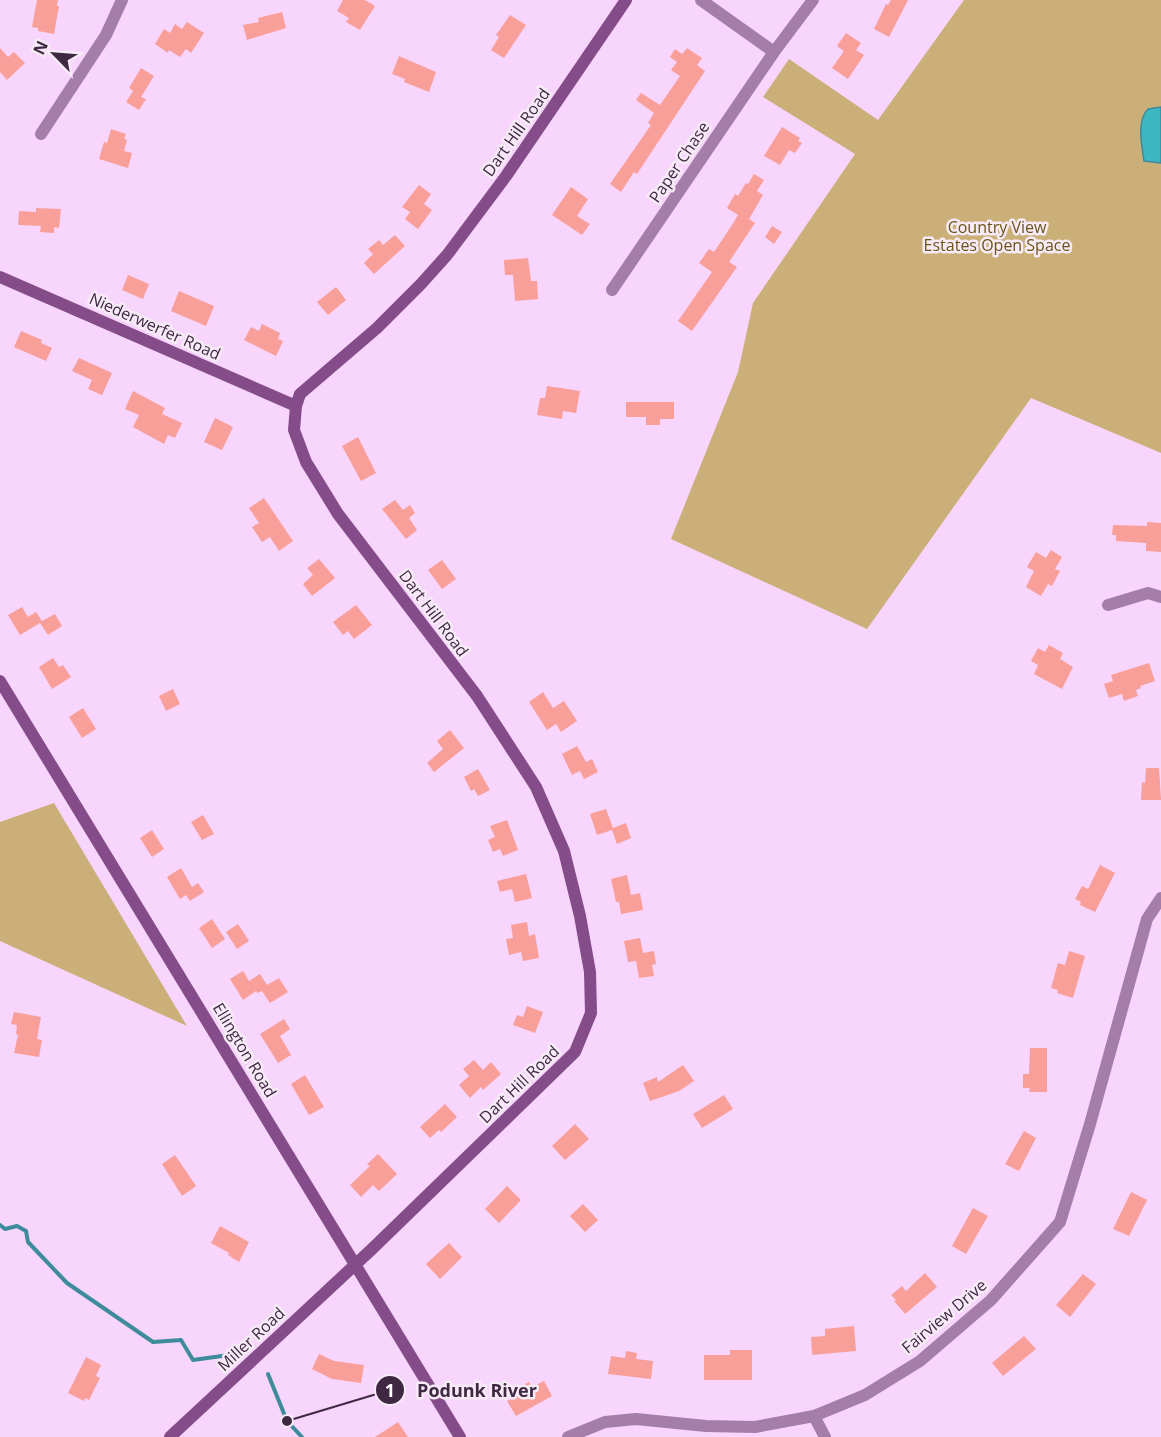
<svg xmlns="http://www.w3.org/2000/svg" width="1161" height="1437" viewBox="0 0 1161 1437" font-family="'Open Sans',sans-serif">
<rect width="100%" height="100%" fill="#f8d5fc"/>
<path fill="#cbaf79" d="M964,0h197v453l-130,-55 -164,231 -196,-90 67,-167 15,-69 102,-149 -92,-57 26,-38 89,61z
M54,803l133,223 -187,-85v-119z"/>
<path fill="#3cb6c1" stroke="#3d8b9b" stroke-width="1.5" d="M1161,107v56l-17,-2c-2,-15 -8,-40 4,-52z"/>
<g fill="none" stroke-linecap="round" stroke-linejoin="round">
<path stroke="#3d8b9b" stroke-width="4" d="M0,1225l5,4 12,-3 9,5 2,11 39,41 86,59 28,-2 12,20 36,-5
M268,1374l19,47 15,16"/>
</g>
<path fill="#f89f9a" d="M37,0h21l-1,6h2l-5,28 -16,-3v-3l-6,-1z
M343,0h22l10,6 -15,24 -14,-8 3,-4 -12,-7z
M891,0h17l-19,37 -15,-8 12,-25 2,1z
M282,12l4,16 -39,12 -4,-15 16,-3 -1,-4z
M510,15l16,10 -22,33 -13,-8 8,-13 -3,-2z
M187,22l17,11 -13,20 -5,-4 -6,8 -11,-7 -1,3 -13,-9 9,-15 6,4 5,-9 7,5z
M846,33l15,10 -5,7 8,5 -16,24 -16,-11 12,-17 -7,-5z
M0,48l8,9 6,-5 11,11 -18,17 -7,-8z
M687,48l15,10 -5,7 8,6 -68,103 -3,-2 -13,20 -11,-8 41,-59 -3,-2 6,-10 -18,-13 5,-7 19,12 20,-29 -9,-6 6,-8 -7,-5 5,-8 7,5z
M399,56l37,16 -7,20 -25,-10 1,-3 -13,-5z
M141,68l13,8 -13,21 5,2 -7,11 -13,-8 7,-11 -4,-3z
M782,127l18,11 -2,3 4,2 -7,10 -6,-3 -9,15 -16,-9z
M111,129l15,5 -2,5 3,1 -3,11 8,2 -4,15 -29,-9 5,-17 3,1z
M754,174l10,6 -7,11 6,4 -14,24 6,4 -26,39 8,5 -45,64 -14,-10 34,-49 -13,-9 10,-14 5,3 18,-27 6,-10 -11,-7 8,-14 3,2 8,-13 2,1z
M419,185l12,9 -7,10 8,6 -14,19 -13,-10 5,-7 -8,-5z
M571,187l17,12 -11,17 13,8 -8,11 -30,-20z
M36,208l25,1 -2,19 -5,-1v6l-14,-1 1,-6 -23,-1 1,-14 17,1z
M772,226l10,6 -8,12 -9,-7z
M395,235l10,11 -31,28 -10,-11 9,-9 -5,-5 11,-9 4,5z
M528,258l3,23h6l1,18 -23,2 -2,-26h-8l-1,-15z
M128,275l21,9 -6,15 -21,-9z
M336,287l10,13 -18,15 -11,-13z
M179,291l35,15 -8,20 -35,-15z
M262,324l18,9 -2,6 5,2 -7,15 -32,-16 7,-13 8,4z
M21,331l21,9 -1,3 11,5 -6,13 -32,-14z
M79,358l33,15 -10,22 -14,-6 4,-9 -20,-9z
M547,386l33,5 -4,22 -13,-2 -1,8 -25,-4 3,-17h5z
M133,391l32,17 -3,6 20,9 -7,15 -7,-3 -4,9 -31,-17 6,-12 -14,-6z
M626,402h48v17h-14v6h-14v-8h-20z
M215,418l18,9 -11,23 -18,-8z
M358,437l18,36 -15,8 -19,-35z
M264,498l29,43 -14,10 -9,-14 -8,5 -10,-15 7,-4 -10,-15z
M395,500l8,10 7,-5 5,8 -6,5 8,12 -11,9 -24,-30z
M1147,522l14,1v29l-15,-1v-8l-30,-2v-6h-4l1,-10 34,1z
M1051,550l11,7 -7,12 5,2 -8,15 -4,-2 -7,12 -15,-9 8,-16 -7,-4 9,-15 10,6z
M319,559l16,19 -23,18 -9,-12 10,-9 -6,-7z
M442,560l14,19 -14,10 -14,-19z
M356,605l16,20 -18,14 -6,-8 -5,4 -10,-13z
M22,607l6,10 8,-5 6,9 13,-7 7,12 -14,9 -8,-12 -20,12 -12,-20z
M1049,645l14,8 -3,6 13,8 -11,22 -28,-15 4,-9 -7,-4 7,-13 7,4z
M53,658l6,9 4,-2 8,12 -19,12 -13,-22z
M1149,663l6,18 -15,5 1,2 -5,2 2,6 -14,5 -2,-7 -13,4 -5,-14 9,-3 -2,-6z
M173,689l7,15 -14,7 -7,-15z
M543,692l10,16 11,-7 13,20 -16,11 -5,-8 -9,6 -18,-28z
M83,708l13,21 -14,9 -13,-21z
M450,730l14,18 -30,24 -7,-9 16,-14 -6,-8z
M577,746l9,16 6,-3 6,13 -14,7 -4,-8 -8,4 -10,-21z
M1146,768h13l2,32h-20l1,-18 3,1z
M478,769l12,21 -12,6 -4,-7 -3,2 -7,-14z
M606,809l7,19 13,-5 5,15 -14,6 -5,-14 -15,5 -7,-21z
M203,815l11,19 -12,6 -11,-18z
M507,820l11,30 -15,6 -3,-7 -7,3 -5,-12 7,-3 -5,-11z
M152,830l12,19 -12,8 -12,-19z
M1100,865l15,8 -20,39 -15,-7 1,-3 -6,-3 7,-13 6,3z
M181,868l11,19 6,-4 6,9 -14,9 -4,-6 -6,4 -13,-22z
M526,874l6,24 -17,4 -3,-13 -12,3 -3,-11z
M627,875l4,20 9,-2 3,17 -22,4 -2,-12h-3l-5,-23z
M212,919l13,20 -13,9 -13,-20z
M527,922l2,14 6,-2 4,24 -16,3 -2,-9 -12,3 -3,-16 7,-1 -2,-13z
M238,924l11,17 -12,8 -11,-17z
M640,938l3,15 11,-2 2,13 -4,1 2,11 -15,2 -3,-17 -8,1 -4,-21z
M1069,951l16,5 -12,42 -16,-5 1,-3 -7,-2 7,-25 7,2z
M243,971l6,10 11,-7 7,11 12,-7 9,14 -18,11 -8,-12 -5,2 -1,-2 -13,9 -13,-21z
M527,1006l16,6 -8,21 -22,-8 4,-10 6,2z
M14,1012l27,5 -4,22 5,1 -3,17 -25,-4 4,-18 -2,-1 1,-9 -6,-1z
M284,1019l6,10 -10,7 11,19 -13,8 -18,-29z
M1030,1048h17v44h-18l1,-4h-7v-14h6z
M474,1060l9,10 8,-8 10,12 -18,16 -2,-3 -11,11 -11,-13 10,-9 -6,-7z
M683,1065l11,16 -15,10 -29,10 -7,-18 14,-6 1,5z
M305,1075l19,32 -15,8 -18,-31z
M724,1095l9,14 -31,19 -9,-14z
M445,1104l12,13 -16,15 -2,-2 -9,8 -10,-11z
M575,1124l14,15 -24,21 -13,-14z
M1024,1131l12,7 -17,33 -14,-7z
M378,1154l19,20 -18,17 -6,-6 -12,12 -11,-12 20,-19 -3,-2z
M175,1155l21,31 -14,10 -20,-32z
M507,1186l14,14 -22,23 -14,-14z
M1131,1192l16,8 -18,36 -16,-7z
M583,1204l15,16 -13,12 -15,-16z
M973,1208l15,8 -22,38 -14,-8z
M220,1226l29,16 -10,20 -11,-7 1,-2 -18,-10z
M449,1243l13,14 -22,22 -14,-15z
M925,1273l12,14 -32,27 -11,-13 2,-1 -5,-5 11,-9 4,5z
M1083,1274l13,10 -26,33 -14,-12z
M854,1326l2,25 -44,4 -1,-18 14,-1v-7z
M1024,1336l12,13 -33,27 -11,-13z
M730,1350h22v30h-48v-25h26z
M626,1351l11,2 -1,6 17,2 -2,18 -43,-5 3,-18 14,2z
M319,1354l15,7 30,4 -3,18 -29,-4 -20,-10z
M86,1357l15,8 -5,11 4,2 -11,22 -4,-2 -1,3 -16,-8z
M544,1381l8,15 -36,20 -9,-15 5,-3 -3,-5 20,-11 3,5z
M398,1422l10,15h-33z"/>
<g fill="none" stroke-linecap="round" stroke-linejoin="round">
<path stroke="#a47ea8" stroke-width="12" d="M701,0l73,52
M41,134l65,-99 16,-35
M612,290l162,-238 39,-52
M1108,605l40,-12 13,4
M814,1416l11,21
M568,1437l37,-15 31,-3 70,7 49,1 59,-11 51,-21 55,-34 71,-61 69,-78 30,-98 57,-205 14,-21"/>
<path stroke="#844d8a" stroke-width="12" d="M0,277l296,129
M0,681l460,756
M170,1437l202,-188 203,-197 16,-39 -1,-41 -10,-56 -16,-65 -28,-64 -59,-91 -139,-182 -32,-52 -12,-32 2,-24 4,-12 77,-66 44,-44 26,-29 59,-79 120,-176"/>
</g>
<g text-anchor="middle" stroke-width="5" stroke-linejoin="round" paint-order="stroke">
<g font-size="16" fill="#3f2841" stroke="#f7ebf8">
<text transform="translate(516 132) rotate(-55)" y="6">Dart Hill Road</text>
<text transform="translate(679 162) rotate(-56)" y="6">Paper Chase</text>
<text transform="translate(155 326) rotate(24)" y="6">Niederwerfer Road</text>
<text transform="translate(434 613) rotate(53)" y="6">Dart Hill Road</text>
<text transform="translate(245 1050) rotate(59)" y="6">Ellington Road</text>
<text transform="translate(519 1084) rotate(-44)" y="6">Dart Hill Road</text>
<text transform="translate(944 1316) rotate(-40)" y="6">Fairview Drive</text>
<text transform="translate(251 1339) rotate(-43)" y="6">Miller Road</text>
</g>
<g font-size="16" fill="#6d5318" stroke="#f7ebf8">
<text x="997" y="233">Country View<tspan x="997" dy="18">Estates Open Space</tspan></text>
</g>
</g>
<path fill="none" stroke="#3f2841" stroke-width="2" d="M287 1421L390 1390"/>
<g fill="#3f2841" stroke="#f7ebf8" stroke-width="2">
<circle cx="287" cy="1421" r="6"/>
<circle cx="390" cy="1390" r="15"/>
</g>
<g font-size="18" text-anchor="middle" font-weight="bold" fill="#fff">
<text x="390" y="1397">1</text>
</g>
<g font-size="18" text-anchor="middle" font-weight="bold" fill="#3f2841" stroke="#f7ebf8" stroke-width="5" stroke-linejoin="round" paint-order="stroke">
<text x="477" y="1397">Podunk River</text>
</g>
<g transform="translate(54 54) rotate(295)" stroke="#f7ebf8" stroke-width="4.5" paint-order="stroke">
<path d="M0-4.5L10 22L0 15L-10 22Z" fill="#3f2841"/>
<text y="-9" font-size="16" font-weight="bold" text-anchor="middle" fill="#3f2841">N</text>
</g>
</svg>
